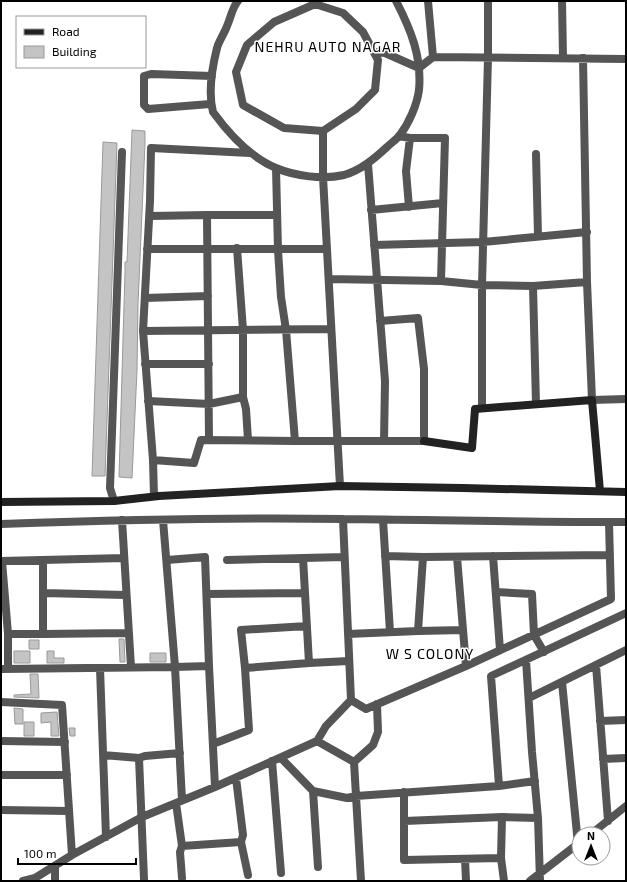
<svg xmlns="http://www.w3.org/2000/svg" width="627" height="882" viewBox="0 0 627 882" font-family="'Exo 2',sans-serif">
<rect width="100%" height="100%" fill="#fff"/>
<path fill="#c4c4c4" stroke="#999" d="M132,130l13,1v13l-7,160 -1,66 -5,108 -13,-1 6,-206v-9h2z
M103,142l14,1 -12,333h-13z
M119,639h5l1,23h-5z
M29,640h10v9h-10z
M14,651h16v12h-16z
M47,651h7v7h10v5h-17z
M150,653h16v9h-16z
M30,674h8l1,24 -25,-1v-2l17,-1z
M14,708l9,1v15h-8z
M57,712l2,24h-8v-14l-10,1v-10z
M24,722h10v14h-10z
M69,728h6v8h-5z"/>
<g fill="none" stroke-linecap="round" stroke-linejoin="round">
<path stroke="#555" stroke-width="8" d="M238,1c-6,7 -7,16 -11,25 -3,8 -8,15 -10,22 -5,20 -9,45 -4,64 16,22 37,45 63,56 19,8 47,12 68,7 17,-5 30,-16 43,-28 4,-4 10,-8 13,-12 9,-12 17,-30 19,-45 3,-33 -8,-60 -23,-89
M428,1l5,56
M562,1l1,57
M315,4l28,9 20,19 15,28 -3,30 -19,19 -33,22 -39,-3 -41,-23 -7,-33 11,-27 27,-23z
M374,52l11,1 34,15 14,-11 193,2
M583,58l4,224 5,118 34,-1
M210,104l-62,5 -4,-4v-29l7,-2 61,2
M323,131v46l17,309
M250,153l-99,-5 -1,53 -7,130 10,129 41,3 7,-23 94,1
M536,154l2,82
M276,168l2,82 3,47 5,33 9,111h89l1,-60 -17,-217
M409,207l-3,-36 4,-33
M371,210l72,-7
M150,216l57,-1
M374,245l109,-3 104,-10
M237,248l6,82v67l3,12 2,31
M147,249h180
M329,279l112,2 4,-143h-35l-11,-2
M441,281l41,4 51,1 54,-4
M533,286l3,118
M145,298l63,-2
M380,321l38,-3 6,51v72h-40
M143,331l188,-2
M145,364h64
M148,401l61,3 34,-7
M482,408v-123l6,-227v-57
M209,440l-2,-225h70
M153,460l1,36
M114,501l-4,-13 12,-336
M122,520l9,147
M383,520l7,112
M1,524c114,-4 228,-7 342,-5 95,1 189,3 283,3
M385,556l38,1
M493,556l7,94
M457,557l9,109
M43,560v33l83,2
M167,560l38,-3 4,109
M227,560l117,-3
M1,561l123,-3
M2,561l6,73
M496,592l36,2 2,41 10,17
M207,594l98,-1
M418,631l45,-1
M43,634l86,-1
M348,634l70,-3 5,-74 187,-2
M309,663l40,-2
M596,665l12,156
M100,668l6,169
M245,668l-4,-38 66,-4
M1,669l174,-2 -12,-147
M8,669v-35h35v-41
M562,682l16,162
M529,698l97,-48
M351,700l15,9 100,-43 145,-67 -2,-77
M1,702l61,3 10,150 -37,23 -12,3
M600,721l26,-1
M1,741l64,1
M317,741l37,21
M213,744l36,-14 -4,-62 64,-5 -6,-105
M103,755l36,3 6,-2 35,-3
M139,758l5,121
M281,758l32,33 34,7 9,-2 -2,-34 19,-17 5,-13 -1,-28
M603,759l23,-1
M272,761l9,112
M1,775h66
M236,778l7,57 -2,7 7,33
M499,786l36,-5
M313,791l5,76
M404,792v68l97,-2 1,-41 -98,4
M182,800l-7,-133 34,-1 6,121
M176,803l6,43 -2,6 2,26
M1,810l68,1
M502,817l36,1 -6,-66 -6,-92
M538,818l2,63
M591,834l35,-28
M182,846l59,-4
M72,855l70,-38 73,-30 102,-46 9,-15 25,-26 -8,-181
M501,858l3,23
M465,859l1,22
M55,866v15
M361,881l-5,-85 143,-10 -8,-110 135,-63
M530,881l49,-38"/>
<path stroke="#222" stroke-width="8" d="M424,441l48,7 3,-39 117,-9 8,91
M1,502l113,-1 45,-5 181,-10 123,2 163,4"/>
</g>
<g text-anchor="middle" stroke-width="3" stroke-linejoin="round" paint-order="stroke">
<g font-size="14" letter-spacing="1" fill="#000" stroke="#fff">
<text x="328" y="52">NEHRU AUTO NAGAR</text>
<text x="430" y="659">W S COLONY</text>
</g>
</g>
<rect width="627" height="882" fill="none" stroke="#000000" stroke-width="4"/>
<rect x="16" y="16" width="130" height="52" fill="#ffffff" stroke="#999999"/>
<rect x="24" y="29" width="20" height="6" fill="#222222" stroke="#999999"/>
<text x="52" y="36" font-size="12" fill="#000000">Road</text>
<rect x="24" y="46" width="20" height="12" fill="#c4c4c4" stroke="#999999"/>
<text x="52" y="56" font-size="12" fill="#000000">Building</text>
<g transform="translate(591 846)"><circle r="19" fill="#ffffff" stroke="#999999"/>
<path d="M0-3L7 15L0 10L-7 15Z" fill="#000000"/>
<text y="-6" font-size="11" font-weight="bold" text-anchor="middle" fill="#000000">N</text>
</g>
<path d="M18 858v6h118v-6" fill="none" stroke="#000000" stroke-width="2"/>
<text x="24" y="858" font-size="12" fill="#000000" stroke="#ffffff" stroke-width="3" paint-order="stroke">100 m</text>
</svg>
